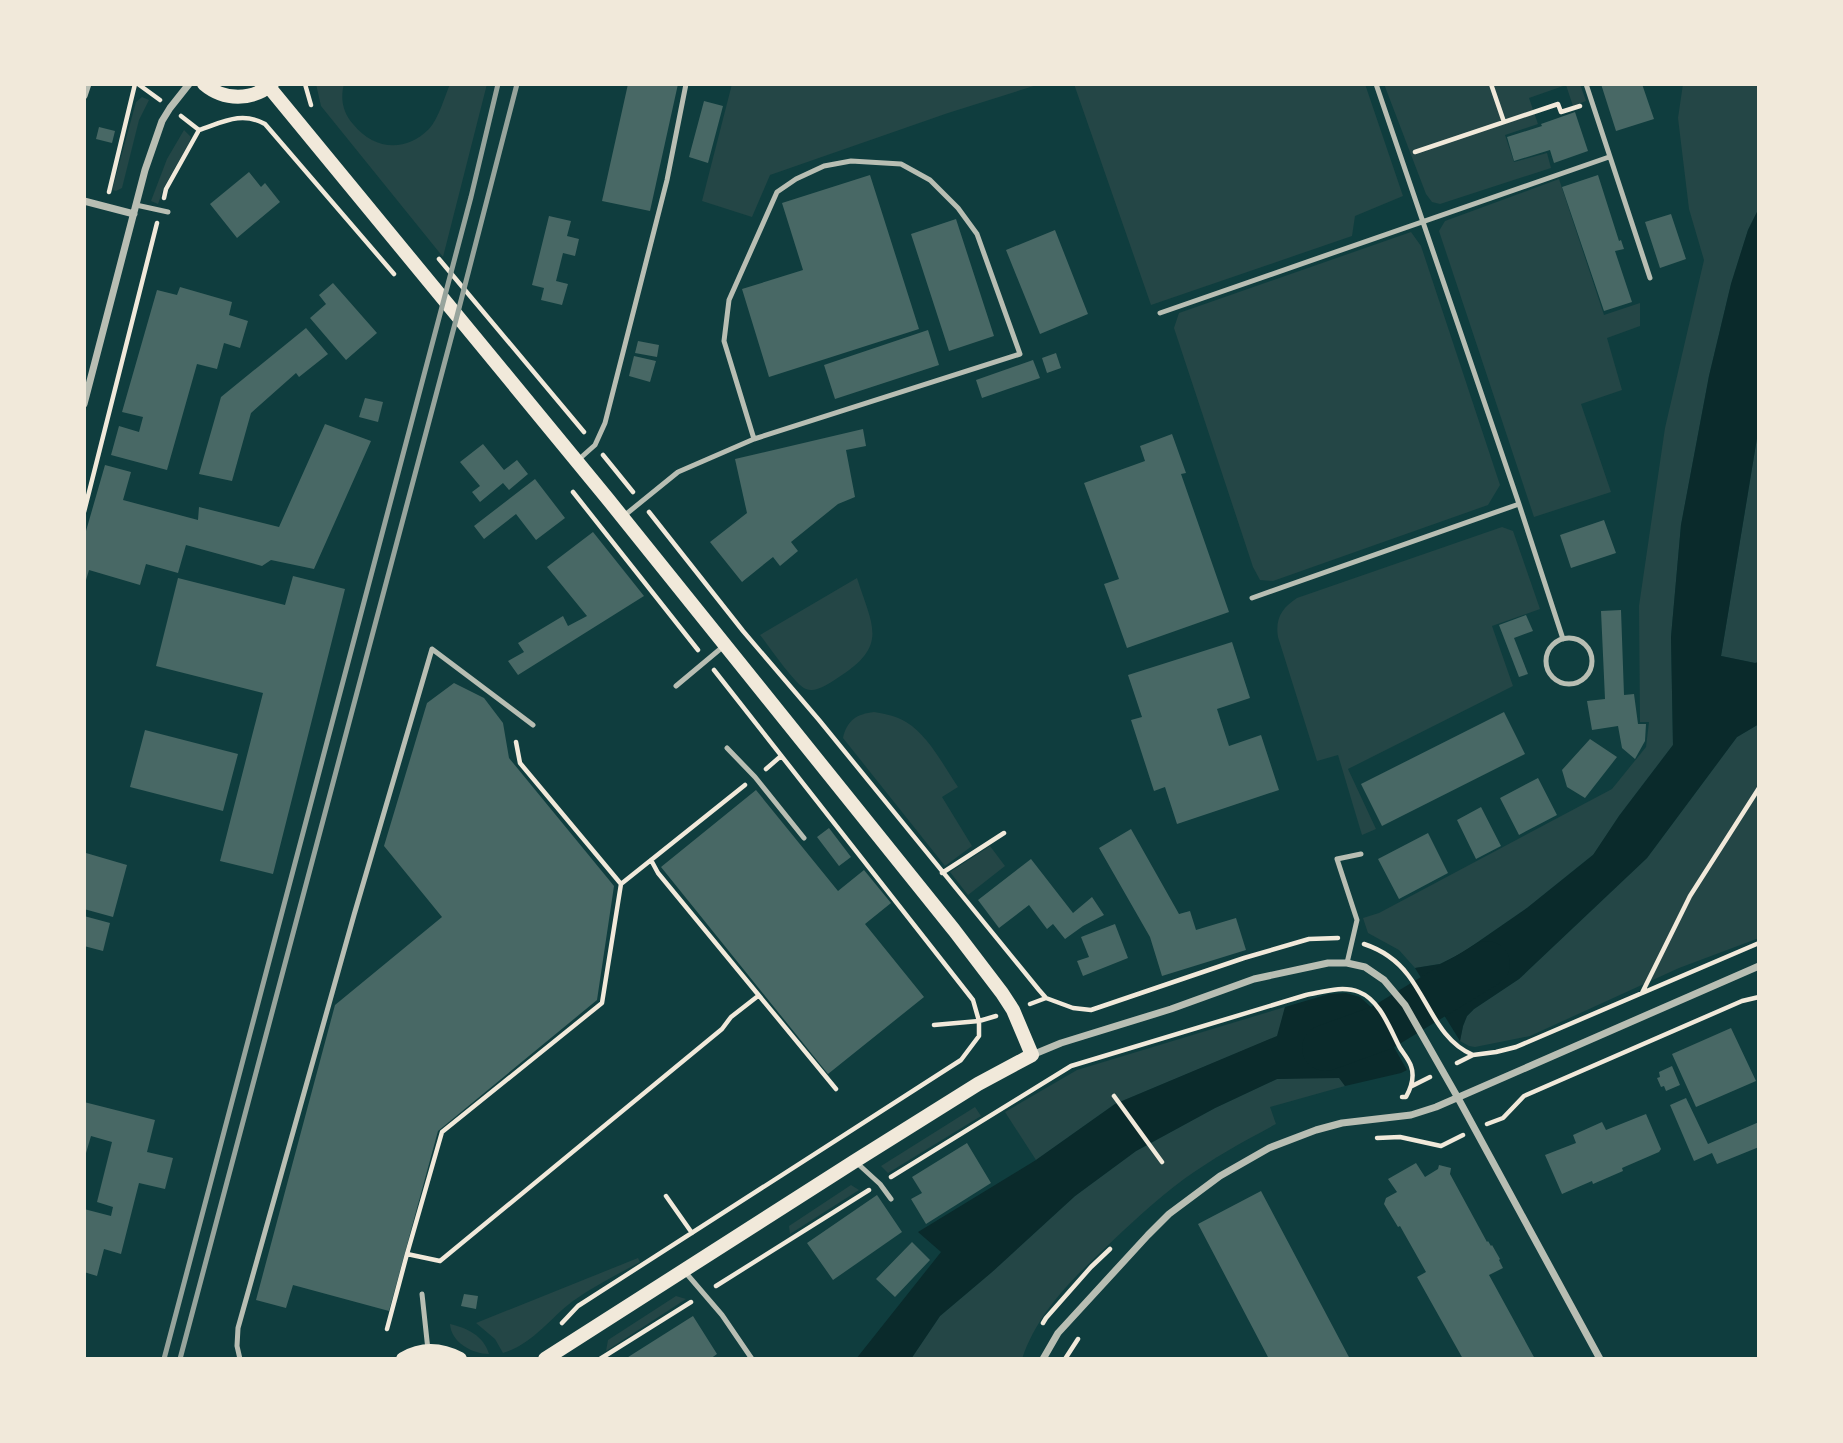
<svg xmlns="http://www.w3.org/2000/svg" width="1843" height="1443" viewBox="0 0 1843 1443" font-family="Montserrat,sans-serif">
<rect width="100%" height="100%" fill="#0f3d3e"/>
<path fill="#244646" d="M316,84h28c-4,15 -1,29 9,40 21,26 52,29 76,5 10,-11 15,-31 21,-45h37l-44,173 -122,-151z
M732,84h308l-92,29 -178,62 -18,42 -50,-16z
M1074,84h291l38,112 -48,20 -3,20 -201,69z
M1384,84h196l6,17 -13,5 -7,-21 -37,13 9,26 -33,11 9,27 33,-9 4,15 -111,36 -8,-2 -6,-8z
M1683,84h76v124l-11,22 -17,54 -22,92 -28,149 -10,112 2,108 -54,71 -25,38 -67,54 -65,45 -22,11 -25,4 -16,-18 -31,-17 -5,-15 16,-5 233,-124 34,-42 3,-25h-9l-1,-116 26,-178 39,-168 -15,-51 -11,-91z
M142,97l7,3 -10,20 -17,68 -6,3 -4,-1 24,-88z
M184,130l7,7 -2,6 -25,44 -6,17 -7,-3 16,-42z
M1559,179l45,136 36,-12v23l-33,12 15,52 -41,14 30,88 -77,25 -95,-286 6,-10z
M1411,232l10,14 79,239 -12,20 -215,76 -13,-1 -7,-13 -79,-239 5,-15z
M1759,426v236l-4,1 -34,-7z
M1502,527l11,4 27,78 -48,17 21,60 -165,83 28,60 -14,6 -24,-80 -21,6 -39,-124c-3,-19 4,-29 19,-39z
M857,578c16,50 32,68 -21,101 -8,5 -20,14 -30,10 -11,-4 -37,-43 -46,-54z
M874,712c11,2 23,4 32,10 23,14 37,43 52,65l-16,10 30,49 -27,20 -102,-128c4,-18 14,-24 31,-26z
M1759,724v214l-80,30 -149,68 -55,11 -6,-1 -9,-5 3,-15 4,-10 7,-7 45,-30 128,-121 90,-121z
M990,846l15,20 -37,29 -18,-23z
M1285,1007l-7,29 -163,68 -79,56 -31,-48 72,-42z
M1325,1077l15,1 5,8 -75,21 6,17c-32,17 -63,34 -92,55 -28,21 -54,45 -80,70 -34,32 -67,65 -82,110h-111l29,-43 52,-44 83,-76 61,-45 79,-43 62,-29z
M975,1107l6,9 -93,57 -7,-7z
M851,1185l8,5 -69,44 -1,-8z
M638,1258l2,4c-22,12 -46,24 -67,39 -24,18 -40,43 -70,52l-8,-14 -19,-16z
M676,1296l10,3 -80,52 2,-11z
M450,1324c17,4 34,12 39,30 -17,0 -38,-12 -39,-30z"/>
<path fill="#0a2a2b" d="M1759,208v218l-38,230 34,7 4,-1v62l-22,13 -90,121 -128,121 -45,30 -7,7 -4,10 -3,15 -45,-73 25,-4 22,-11 65,-45 66,-53 26,-39 54,-71 -2,-108 10,-112 28,-149 22,-92 17,-54z
M1346,993l14,4 11,10 36,63 -6,3 -56,13 -6,-8 -62,1 -62,29 -79,43 -61,45 -83,76 -52,44 -29,43h-55l85,-107 -23,-20 118,-72 79,-56 162,-68 8,-29 44,-13z"/>
<g fill="none" stroke-linecap="round" stroke-linejoin="round">
<path stroke="#0a2a2b" stroke-width="46" d="M1325,1048l58,-21 104,-63"/>
</g>
<path fill="#486865" d="M628,84h50l-28,127 -48,-10z
M1601,84h41l12,35 -38,12z
M704,101l19,5 -15,57 -19,-6z
M1575,112l13,39 -34,12 -4,-13 -36,11 -7,-24 35,-11 -1,-2z
M99,127l16,4 -3,12 -16,-4z
M249,172l12,15 4,-4 15,19 -43,36 -27,-34z
M870,175l49,154 -150,48 -27,-88 61,-19 -21,-67z
M1598,175l21,66 2,-1 3,9 -9,2 17,51 -28,9 -42,-124z
M1671,214l15,45 -26,9 -15,-46z
M549,216l22,5 -4,15 12,3 -4,17 -12,-3 -7,28 12,3 -6,21 -21,-5 3,-12 -12,-3z
M956,219l38,117 -45,15 -38,-117z
M1055,230l33,84 -48,20 -34,-84z
M333,283l44,50 -31,27 -36,-42 16,-14 -7,-9z
M180,287l52,15 -3,13 19,6 -8,27 -16,-5 -7,26 -20,-5 -30,106 -56,-15 8,-29 20,6 4,-15 -21,-5 35,-122 20,5z
M306,328l22,26 -29,23 -3,-4 -45,40 -19,68 -33,-7 22,-77z
M928,330l11,35 -104,34 -11,-34z
M638,341l21,4 -2,12 -22,-4z
M1056,353l5,15 -14,5 -5,-15z
M634,356l22,5 -6,21 -21,-6z
M1033,360l7,18 -58,20 -6,-18z
M365,398l18,4 -5,20 -19,-5z
M325,424l46,17 -57,128 -43,-9 -9,6 -76,-21 -8,28 -32,-9 -6,21 -51,-15 -5,17v-49l21,-73 26,7 -8,28 75,20 1,-13 80,20z
M863,429l3,17 -20,4 9,47 -17,7 -47,38 7,9 -18,15 -7,-9 -31,25 -32,-40 37,-29 -12,-54z
M1172,434l14,39 -5,1 48,138 -102,36 -23,-64 15,-5 -35,-96 61,-22 -5,-15z
M483,444l21,26 13,-10 11,14 -19,16 -6,-7 -23,19 -8,-10 8,-6 -20,-24z
M535,479l30,39 -29,22 -20,-26 -32,25 -10,-13z
M1604,520l12,33 -45,15 -11,-33z
M593,532l51,64 -126,79 -10,-14 16,-9 -6,-9 45,-27 5,10 19,-10 -40,-49z
M293,576l52,13 -72,285 -53,-13 43,-168 -107,-27 22,-88 107,27z
M1621,610l3,85 10,-1 4,30h8l-1,17 -10,18 -13,-11 -4,-22 -26,4 -5,-29 18,-2 -4,-88z
M1526,615l7,16 -19,7 14,36 -9,3 -20,-52z
M1232,642l18,56 -33,11 12,37 32,-11 18,55 -102,34 -12,-37 -11,4 -23,-71 11,-3 -14,-42z
M454,683l30,15 19,25 6,35 105,128 -17,114 -159,131 -49,180 -96,-26 -7,23 -30,-8 79,-295 107,-88 -58,-71 43,-143z
M1504,712l21,42 -143,72 -21,-42z
M145,730l93,24 -15,57 -93,-24z
M1590,739l27,18 -32,41 -18,-11 -5,-17z
M1538,778l19,37 -38,20 -19,-37z
M756,790l82,101 26,-21 27,33 -26,21 59,73 -96,77 -167,-207z
M1481,807l20,39 -25,13 -19,-39z
M829,828l22,29 -12,9 -22,-29z
M1131,829l48,85 11,-3 6,19 40,-12 10,32 -84,26 -12,-39 -51,-89z
M1428,833l20,40 -49,26 -21,-40z
M86,853l41,12 -14,52 -29,-8v-55z
M1031,859l42,54 19,-16 12,18 -21,11 -18,13 -12,-15 -6,5 -18,-24 -30,23 -21,-28z
M84,916l26,7 -7,28 -19,-5z
M1115,924l13,34 -45,18 -6,-15 12,-4 -8,-20z
M1731,1028l25,53 -60,26 -24,-53z
M1672,1066l8,19 -14,6 -2,-5 -3,1 -4,-9 3,-1 -1,-5z
M1686,1098l22,46 51,-22v25l-42,17 -5,-11 -18,8 -24,-56z
M84,1102l71,18 -8,32 26,6 -8,31 -26,-6 -18,71 -17,-5 -7,27 -13,-4v-63l27,7 2,-9 -16,-5 15,-60 -21,-6 -7,24z
M1646,1114l15,35 -2,3 -37,16 1,3 -30,13 -1,-3 -30,13 -17,-39 31,-12 -3,-8 29,-13 4,8z
M967,1143l24,40 -65,41 -15,-25 11,-6 -10,-16z
M1416,1163l9,14 13,-8 1,-4 12,3 -1,6 37,68 1,-1 3,5 1,-1 8,14 -1,1 4,8 -14,7 46,84h-72l-46,-82 9,-5 -26,-46 -2,1 -14,-23 2,-6 11,-6 -9,-13z
M1261,1191l89,168h-81l-71,-135z
M877,1195l25,37 -69,48 -26,-37z
M912,1242l18,18 -35,37 -19,-18z
M464,1294l14,2 -2,13 -15,-3z
M693,1316l24,38 -7,5h-85z"/>
<g fill="none" stroke-linecap="round" stroke-linejoin="round">
<path stroke="#f1e9da" stroke-width="4.5" d="M138,84l22,16
M305,84l6,21
M1491,84l13,38
M199,130c24,-8 43,-19 66,-6l129,150
M1415,152l143,-48 3,8 19,-6
M109,192l26,-108
M164,198l2,-9 33,-59 -18,-14
M439,259l145,173
M603,455l30,37
M573,492l125,158
M84,512l73,-289
M649,512l94,119 76,89 220,270 7,8 27,10 18,2 153,-52 65,-19 29,-1
M516,742l4,21 101,121
M766,769l15,-13
M745,785l-124,99 -19,119 -160,129 -35,122 33,7 282,-232 9,-12 27,-21
M651,860l7,13 178,216
M942,873l62,-40
M1364,944c18,6 32,15 44,31 21,27 31,66 65,80
M1642,993l48,-97 69,-108
M1030,1004l16,-6
M934,1025l45,-4 17,-5
M1457,1063l16,-8 23,-3 20,-5 243,-104
M1412,1086l18,-9
M1114,1096l48,66
M1487,1124l16,-6 21,-22 218,-95 17,-4
M1377,1138l23,-1 41,9 22,-11
M891,1177l180,-111 235,-71c17,-3 36,-10 53,-3 21,8 31,37 41,56 4,6 9,12 11,18 4,11 0,22 -5,31h-4
M666,1196l26,37
M716,1286l153,-96
M562,1323l16,-17 383,-246 18,-24v-15l-6,-21 -259,-330
M1043,1323l3,-5 45,-51 19,-18
M387,1329l20,-75
M600,1359l91,-57
M1065,1359l13,-20"/>
<path stroke="#b8beb3" stroke-width="5" d="M1376,84l143,420 44,135
M1586,84l64,194
M136,205l32,7
M1160,313l449,-156
M577,461l18,-16 10,-22 62,-243 19,-96
M625,515l53,-43 76,-33 266,-85 -43,-120 -19,-26 -28,-28 -29,-16 -50,-3 -27,5 -28,13 -19,13 -48,108 -5,41 30,98
M1252,598l267,-94
M1546 661a23 23 0 1 1 46 0a23 23 0 1 1-46 0Z
M676,686l49,-41
M727,748l28,29 49,61
M1347,963l10,-43 -20,-61 24,-5
M857,1163l23,21 11,15
M686,1273l36,42 30,44
M422,1294l6,56
M240,1359l-3,-13 1,-18 116,-413 78,-266 101,76"/>
<path stroke="#b8beb3" stroke-width="7" d="M84,96l4,-12
M84,201l50,13
M84,404l61,-234 17,-49 8,-13 19,-24
M1032,1055l29,-12 110,-34 83,-30 74,-16h19l18,4 19,13 21,25 53,93 142,261
M1043,1359l15,-26 90,-98 21,-21 51,-38 49,-28 47,-18 26,-7 69,-8 25,-8 323,-141"/>
<path stroke="#f1e9da" stroke-width="14" d="M204,84c20,17 48,17 68,0
M269,87l338,411 347,432 48,63 11,17 19,45 -54,29 -123,77 -310,198
M403,1359c19,-11 38,-10 57,0"/>
<path stroke="#97a49c" stroke-width="5" d="M164,1359l307,-1162 27,-113
M180,1359l277,-1043 60,-232"/>
</g>
<rect width="1843" height="1443" fill="none" stroke="#f1e9da" stroke-width="172"/>
</svg>
